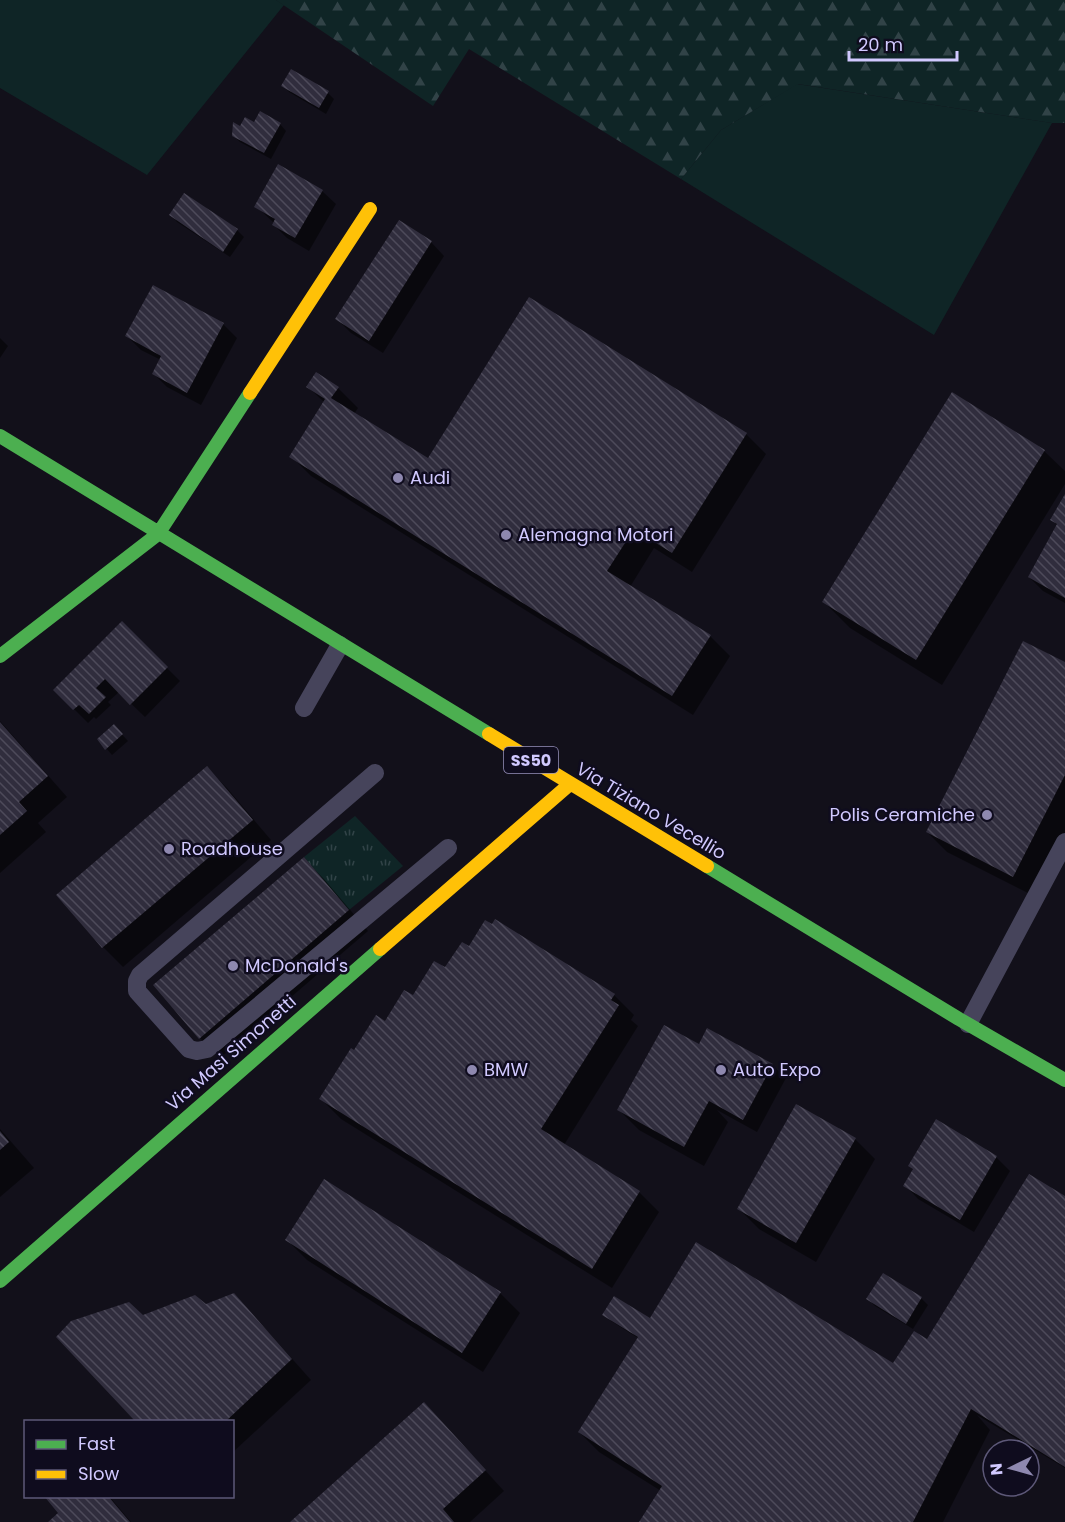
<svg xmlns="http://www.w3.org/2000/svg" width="1065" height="1522" viewBox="0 0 1065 1522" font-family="Poppins,sans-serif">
<defs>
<pattern id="forest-firs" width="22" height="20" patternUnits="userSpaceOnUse" patternTransform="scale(1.5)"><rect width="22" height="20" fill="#0f2526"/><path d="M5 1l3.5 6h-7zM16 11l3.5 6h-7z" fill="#314347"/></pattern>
<pattern id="park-tufts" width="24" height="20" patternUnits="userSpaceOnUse" patternTransform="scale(1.5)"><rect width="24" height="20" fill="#0f2526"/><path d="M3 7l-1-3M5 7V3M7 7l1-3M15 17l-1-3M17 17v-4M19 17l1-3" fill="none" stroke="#314347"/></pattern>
<pattern id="building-back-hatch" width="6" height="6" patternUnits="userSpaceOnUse" patternTransform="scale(1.5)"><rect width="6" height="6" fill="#302d3d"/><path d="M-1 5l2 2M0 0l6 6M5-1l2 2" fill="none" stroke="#4d4a5a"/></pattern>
</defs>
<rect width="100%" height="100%" fill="#12101a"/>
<path fill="#0f2526" d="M0,0h276l8,5 -137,170 -147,-87z
M797,84l255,39 -118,212 -253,-156 40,-49z"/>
<path fill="url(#forest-firs)" d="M276,0h789v123h-13l-254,-39 -77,46 -40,49 -212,-130 -36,57z"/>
<path fill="url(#park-tufts)" d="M355,816l48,50 -54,44 -45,-53z"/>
<path fill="#0007" d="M283,85l45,8 6,6 -8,15 -37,-22z
M255,124h25l6,7 -15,28 -31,-17 -7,-7 8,-6z
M322,191l14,13 -27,47 -22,-13 -14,-14 1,-1 -18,-17z
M171,215l66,15 7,7 -14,20 -53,-35z
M431,242l13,14 -61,97 -32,-20 -14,-14z
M153,287l70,37 14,14 -36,67 -34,-18 -13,-13 7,-14 -20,-10 -14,-14z
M0,338l8,8 -8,12z
M308,387l30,1 20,20 -4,6 75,46 317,-26 20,20 -74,118 -38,-24 -24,39 80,49 20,20 -37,59 -382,-239 -20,-20 34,-53z
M1044,451l21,20v13l-123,201 -92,-57 -26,-26z
M1065,497v106l-22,-12 -14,-14 29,-51 -6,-6z
M122,623l58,58 -35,36 -26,-25 -11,10 3,3 -15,14 -2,-2 -6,6 -33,-33z
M1065,663v171l-31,62 -87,-44 -20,-20z
M0,721l67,76 -29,26 8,9 -46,41z
M114,726l14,15 -16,14 -6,-7z
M207,768l20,20 44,52 -148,127 -20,-20 -44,-52z
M304,859l20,20 44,52 -148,127 -20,-20 -45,-52z
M446,969l168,26 20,20 -3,5 7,6 -74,119 75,47 20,20 -47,76 -271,-169 -20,-20 34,-47z
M699,1046l73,19 14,13 -29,54 -40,-22 11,12 -24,44 -65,-36 -20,-20z
M936,1122l61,36 13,13 -36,61 -56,-33 -13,-14z
M0,1129l34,39 -34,29z
M855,1139l20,20 -59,103 -57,-33 -20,-20z
M1065,1198v270l-88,-53 13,15 -47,92h-302l20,-31 -62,-39 -20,-20 59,-94 -27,-17 -7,-6 45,4 245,45 39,-19z
M287,1240l213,53 20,20 -37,59 -176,-112z
M883,1275l38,23 7,7 -15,24 -38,-23 -7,-7z
M206,1305l47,10 58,65 -79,73v-31h-94l4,-105z
M443,1424l61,67 -34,31h-178z
M46,1496h63l22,26h-81l10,-9z"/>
<path fill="url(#building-back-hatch)" d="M291,69l38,22 -10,17 -38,-22z
M260,111l21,12 -17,30 -32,-17 1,-14 7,4 5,-9 9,5z
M278,164l45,26 -28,48 -23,-13 3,-6 -21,-12z
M184,193l54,36 -15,23 -54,-37z
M399,220l33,21 -63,100 -34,-22z
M153,285l71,38 -37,70 -35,-19 9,-18 -36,-20z
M529,297l218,136 -75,120 -38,-24 -27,42 104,64 -39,61 -383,-239 36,-58 -19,-12 10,-15 23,15 -8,11 97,60z
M952,392l93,58 -129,210 -94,-58z
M1065,494v104l-37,-21 29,-53 -7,-4z
M122,621l46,46 -38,38 -25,-26 -9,9 10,9 -17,17 -10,-9 -6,5 -20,-20z
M1023,641l42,21v113l-52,102 -87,-45z
M0,722l48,54 -29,26 8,9 -27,24z
M114,724l9,10 -18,16 -8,-11z
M207,766l46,54 -151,128 -46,-53z
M304,857l45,53 -150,129 -46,-54z
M495,919l120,75 -4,6 8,5 -78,124 99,62 -48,78 -273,-170 32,-51 3,2 22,-35 9,6 19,-31 9,5 21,-34 11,6 17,-25 7,4 16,-26 7,4z
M664,1025l35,19 8,-16 66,36 -30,56 -34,-19 -25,46 -67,-37z
M796,1104l60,34 -60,105 -59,-34z
M936,1119l61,37 -37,64 -57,-34 10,-17 -5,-3z
M0,1131l9,11 -9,8z
M1029,1174l36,22v271l-94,-58 -58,113h-274l23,-36 -84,-54 60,-95 -36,-22 12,-19 36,22 46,-76 197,121 21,-32 13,8z
M324,1179l177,113 -39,61 -177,-113z
M883,1273l39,24 -16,27 -40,-25z
M234,1293l58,66 -67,63h-89l-80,-85 15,-16 58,-19 14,13 52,-20 11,9z
M424,1402l62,68 -43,39 11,13h-164z
M44,1496h64l22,26h-82l10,-9z"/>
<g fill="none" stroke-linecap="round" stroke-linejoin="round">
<path stroke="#46445b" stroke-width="18" d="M304,708l36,-63
M375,773l-235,202 -3,6v10l52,58 8,2 10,-2 241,-201
M968,1024l97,-182"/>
<path stroke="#4caf50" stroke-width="14" d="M0,436l489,298
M0,656l158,-122 92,-141
M707,866l252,153 106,61
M0,1281l380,-332"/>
<path stroke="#ffc107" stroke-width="14" d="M250,393l120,-184
M489,734l218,132
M380,949l190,-165"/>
</g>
<g fill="#8e88af" stroke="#0f0c1e" stroke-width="2">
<circle cx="398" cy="478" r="6"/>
<circle cx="506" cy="535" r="6"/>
<circle cx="987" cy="815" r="6"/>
<circle cx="169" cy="849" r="6"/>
<circle cx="233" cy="966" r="6"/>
<circle cx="472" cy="1070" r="6"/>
<circle cx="721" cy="1070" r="6"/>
</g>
<g text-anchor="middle" stroke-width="5" stroke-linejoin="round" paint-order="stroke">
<rect fill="#0f0c1e" stroke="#9790bc" stroke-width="1.5" x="504" y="747" width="54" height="26" rx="4.5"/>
<g font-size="16" font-weight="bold" fill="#d1c9ff">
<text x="531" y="766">SS50</text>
</g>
<g font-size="18" fill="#d1c9ff" stroke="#0f0c1e" text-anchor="start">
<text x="410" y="484">Audi</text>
<text x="518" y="541">Alemagna Motori</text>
<text x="975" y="821" text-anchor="end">Polis Ceramiche</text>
<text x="181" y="855">Roadhouse</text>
<text x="245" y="972">McDonald's</text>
<text x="484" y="1076">BMW</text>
<text x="733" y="1076">Auto Expo</text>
</g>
<g font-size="18" fill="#d1c9ff" stroke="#0f0c1e">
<text transform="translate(651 811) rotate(31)" y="6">Via Tiziano Vecellio</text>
<text transform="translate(231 1053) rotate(-41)" y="6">Via Masi Simonetti</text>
</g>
</g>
<rect x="24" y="1420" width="210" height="78" fill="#0f0c1e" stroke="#5d5878" stroke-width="1.5"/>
<rect x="36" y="1440" width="30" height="9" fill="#4caf50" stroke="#5d5878" stroke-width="1.5"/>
<text x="78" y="1450" font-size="18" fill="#d1c9ff">Fast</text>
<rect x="36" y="1470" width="30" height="9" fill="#ffc107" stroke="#5d5878" stroke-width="1.5"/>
<text x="78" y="1480" font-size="18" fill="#d1c9ff">Slow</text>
<g transform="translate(1011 1468) rotate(265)"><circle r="28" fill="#0f0c1e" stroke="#5d5878" stroke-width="1.5"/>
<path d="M0-4.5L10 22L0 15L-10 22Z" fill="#8e88af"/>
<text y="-9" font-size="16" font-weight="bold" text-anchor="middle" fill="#d1c9ff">N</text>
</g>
<path d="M849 51v9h108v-9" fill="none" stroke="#d1c9ff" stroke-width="3"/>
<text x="858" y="51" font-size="18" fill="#d1c9ff" stroke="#0f0c1e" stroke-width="4.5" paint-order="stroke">20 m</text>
</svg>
